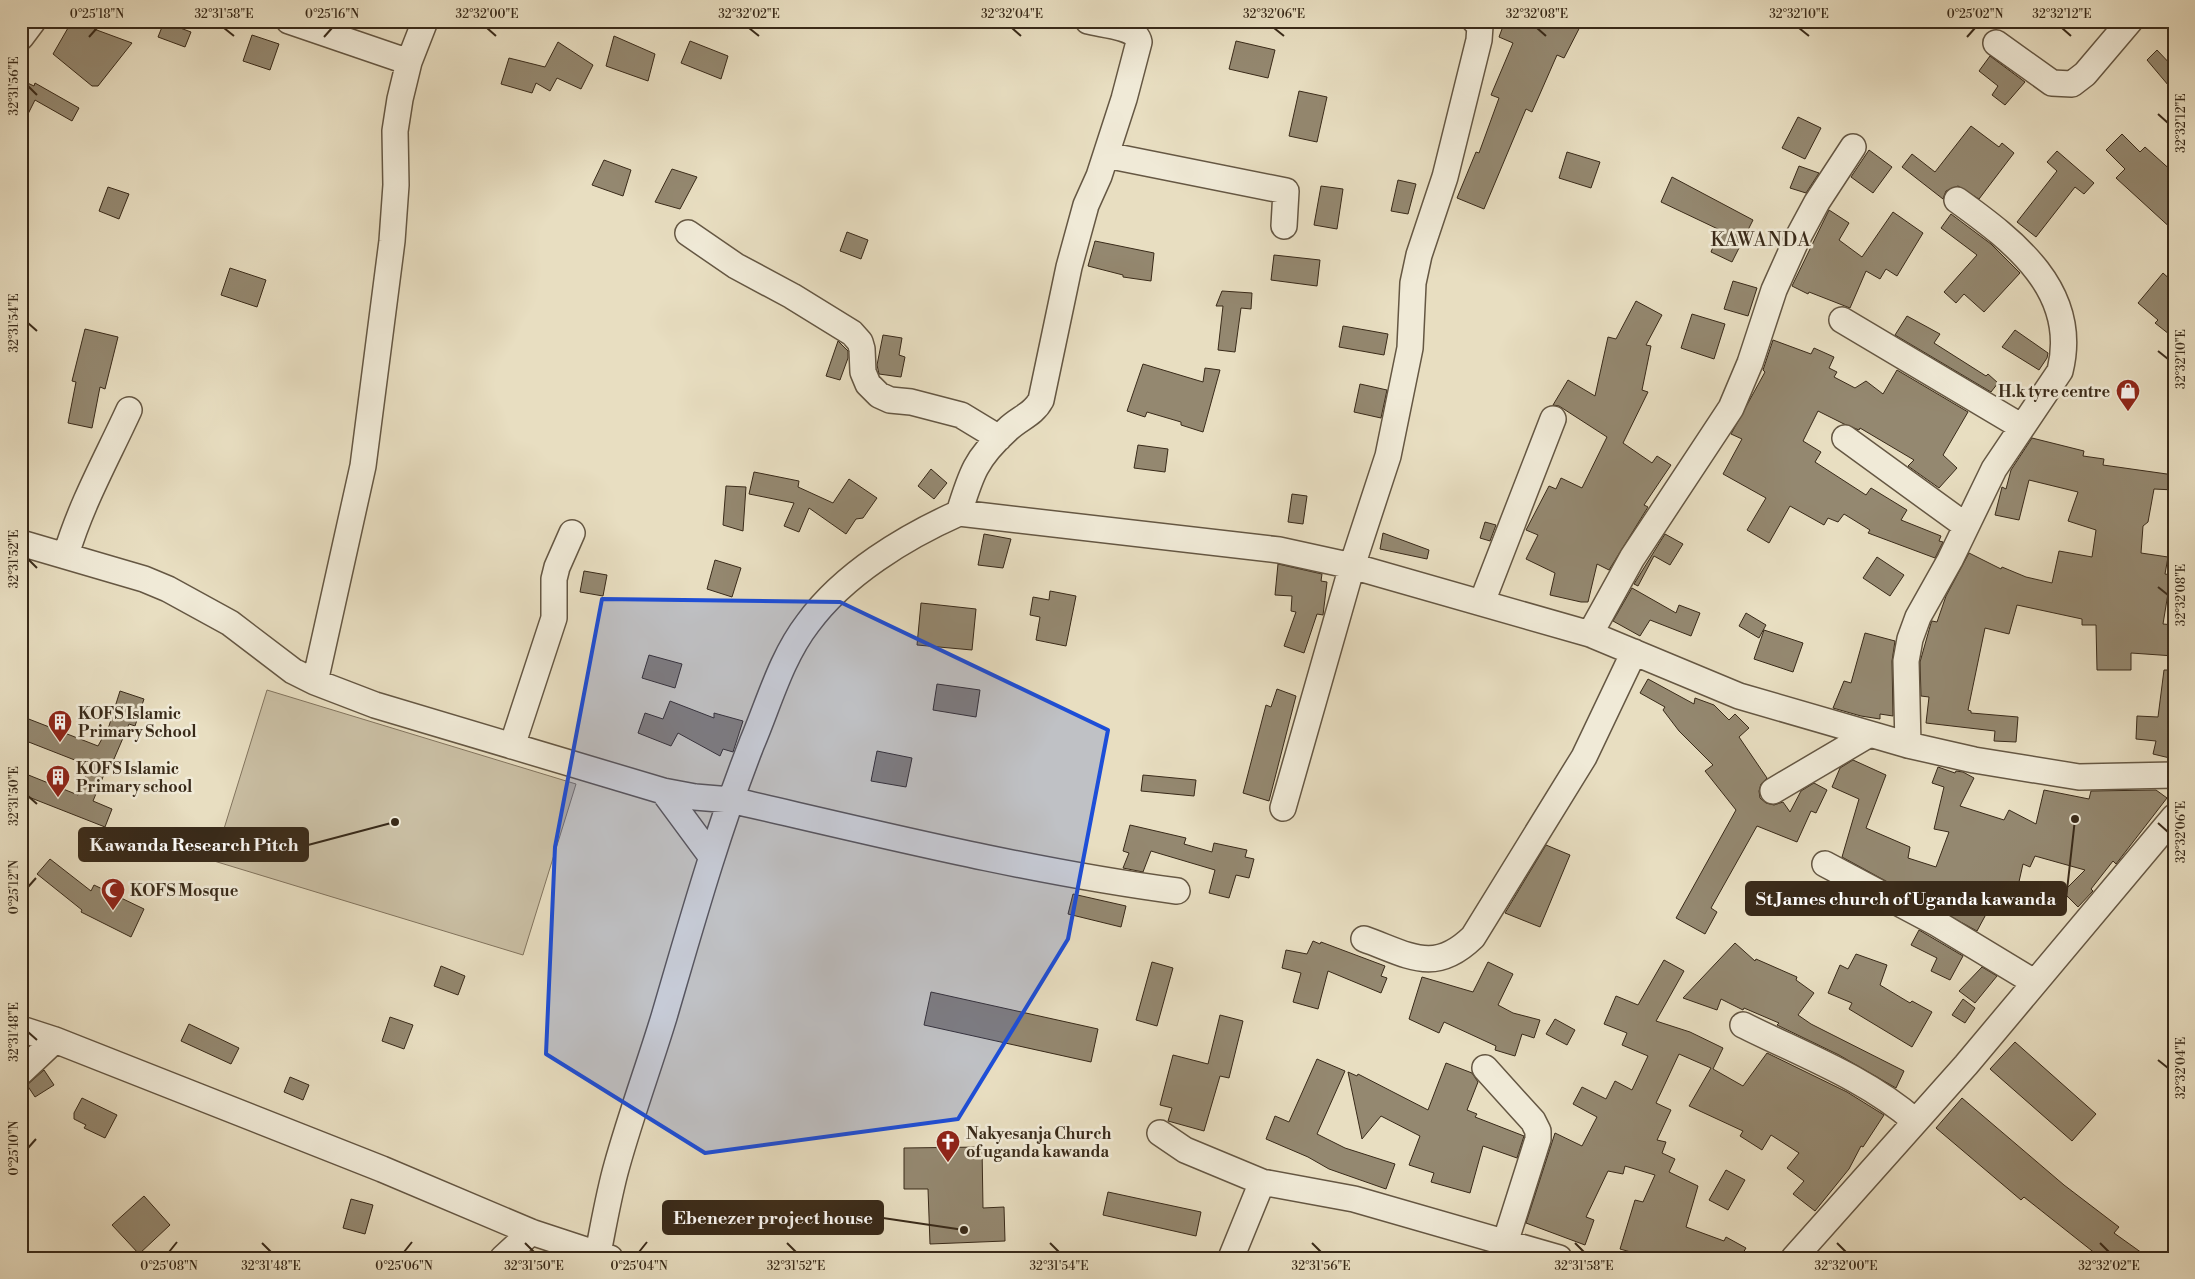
<svg xmlns="http://www.w3.org/2000/svg" width="2195" height="1279" viewBox="0 0 2195 1279" font-family="'Libre Bodoni',serif">
<rect width="100%" height="100%" fill="#e8dec1"/>
<filter id="stains"><feTurbulence type="fractalNoise" baseFrequency=".004" numOctaves="4"/><feColorMatrix values="0 0 0 0 .2 0 0 0 0 .09 0 0 0 0 .02 0 0 0 .5 -.17"/></filter>
<radialGradient id="worn" r=".72"><stop offset=".6" stop-color="#630" stop-opacity="0"/><stop offset="1" stop-color="#630" stop-opacity=".3"/></radialGradient>
<path fill="#cabfa4" stroke="#82745e" d="M267,690l309,94 -53,171 -309,-94z"/>
<path fill="#948870" stroke="#392a19" d="M72,21h27l-5,8 38,14 -34,43h-6l-39,-32z
M1505,21h28l11,5 2,-5h37l-19,37 -7,-3 -25,57 -6,-3 -42,100 -27,-11 19,-46 3,1 20,-55 -8,-3 22,-52 -14,-6z
M164,22l27,10 -6,15 -27,-10z
M252,35l27,9 -9,26 -27,-9z
M614,36l41,18 -7,27 -42,-15z
M690,41l38,15 -7,23 -40,-16z
M1236,41l39,9 -7,28 -39,-9z
M558,42l35,23 -12,24 -24,-11 -7,13 -14,-8 -4,10 -31,-9 8,-26 36,9z
M2157,50l17,18v24l-27,-32z
M1990,56l35,26 -20,23 -13,-10 6,-9 -19,-15z
M21,80l13,6 1,-3 44,25 -7,13 -37,-21 -14,28z
M1299,91l28,6 -10,45 -28,-6z
M1798,117l23,11 -16,31 -23,-11z
M1971,126l28,21 3,-4 12,10 -35,46 -21,-13 -12,5 -3,8 -41,-32 10,-13 23,18z
M2122,134l18,18 5,-5 29,26v58l-58,-53 9,-9 -19,-19z
M1869,150l23,17 -19,26 -22,-16z
M2057,151l37,32 -10,11 -9,-7 -39,50 -19,-15 40,-51 -10,-9z
M1567,152l33,10 -9,26 -32,-10z
M604,160l27,10 -8,26 -31,-11z
M1799,166l20,7 -13,20 -16,-5z
M672,169l25,8 -17,32 -25,-7z
M1672,177l81,43 -21,42 -21,-10 9,-22 -59,-28z
M1398,180l18,4 -8,30 -17,-3z
M1321,186l22,3 -6,40 -23,-4z
M108,187l21,7 -10,25 -20,-8z
M1829,210l20,13 -10,17 23,17 31,-45 30,21 -26,43 -11,-7 -6,10 -14,-8 -16,37 -41,-16 -1,2 -16,-8z
M1951,214l40,30 29,29 -36,39 -20,-18 -8,9 -12,-11 33,-37 -36,-27z
M847,232l21,8 -7,19 -21,-8z
M1095,241l59,12 -3,28 -28,-4v-2l-35,-9z
M1274,255l46,5 -3,26 -46,-6z
M230,268l36,12 -9,27 -36,-12z
M2163,273l11,10v55l-19,-15 3,-3 -20,-17z
M1733,281l24,7 -9,28 -24,-7z
M1222,291l30,2 -1,16 -10,-1 -6,44 -17,-2 5,-44h-7z
M1636,301l26,14 -16,30 5,1 -9,44 6,2 -25,51 29,20 5,-7 14,9 -27,40 4,2 -39,63 -12,-6 -9,38h-7l-31,-7 5,-22 -29,-14 12,-24 -12,-5 23,-44 7,3 5,-11 21,10 25,-51 -48,-31 -6,-1 15,-25 27,16 13,-59 8,2z
M1692,314l33,10 -11,35 -33,-11z
M1907,316l33,18 -6,9 52,33 2,-2 10,9 -7,9 -96,-57z
M1343,326l45,8 -4,21 -45,-8z
M85,329l33,8 -13,52 -5,-2 -8,41 -24,-5 8,-41 -4,-1z
M2015,330l33,23 -1,5 -8,12 -37,-23z
M883,335l19,3 -3,17 6,2 -4,20 -22,-3 -2,-9z
M1773,340l38,14 3,-6 20,9 -5,11 8,4 -3,5 21,11 11,-7 17,13 14,-24 71,42 -25,43 14,13 -18,20 -31,-22 6,-6 -54,-32 -1,2 -15,-6 -26,-13 -15,30 18,11 -6,10 51,33 5,-7 36,22 -6,10 40,16 -2,5 4,1 -8,16 -67,-25 2,-3 -26,-16 -6,8 -10,-4 -4,7 -34,-19 -21,37 -22,-13 19,-32 -43,-24 19,-35 -11,-5 34,-62 -2,-2z
M838,341l10,10v7l-8,22 -14,-4z
M1143,364l60,18 2,-14 15,2 -17,62 -22,-7v-3l-34,-10 -2,5 -18,-6z
M1360,384l27,6 -6,28 -27,-6z
M2032,438l52,13 -1,5 21,3 -1,6 71,10v15l-20,-1 -6,33 -5,4 -2,27 27,4 -3,17 6,1 -8,49 11,1v31l-43,-3v17h-34l-1,-45h-14v-6l-65,-14 -8,29 -24,-6 -17,82 3,1v2l47,4 -2,25 -22,-1 1,-10 -69,-8 3,-26 -8,-1 -1,-34 11,-39 1,-2 5,1 9,-26 23,-43 32,16 1,-2 24,10 26,6 7,-32 33,6 4,-27 -28,-9 10,-29 -49,-12 -10,40 -24,-5 7,-28 4,2 5,-19z
M1138,445l30,4 -3,23 -31,-4z
M931,469l16,14 -13,16 -16,-13z
M754,472l45,9 -1,6 35,16 16,-24 28,19 -14,20 -7,1 -10,15 -37,-26 -10,24 -15,-6 10,-23 -45,-9z
M726,486l20,1 -3,44 -20,-6z
M1292,494l15,2 -4,28 -15,-2z
M1485,522l11,3 -6,16 -10,-3z
M1383,533l46,17 -2,9 -47,-10z
M984,534l27,5 -8,29 -25,-3z
M1665,534l18,10 -13,21 -16,-9 -16,30 -4,-2z
M1877,557l27,18 -14,21 -27,-18z
M715,560l26,8 -9,29 -25,-8z
M1278,564l44,10 -1,7 6,1 -4,33 -6,-1 -13,39 -20,-7 12,-34 -5,-1 1,-15 -17,-1z
M584,571l23,4 -4,21 -23,-4z
M1632,588l44,25 3,-8 21,8 -9,23 -41,-16 -10,16 -27,-15z
M1050,591l26,5 -10,50 -30,-6 4,-23 -10,-2 3,-18 16,3z
M921,603l55,6 -4,41 -55,-5z
M1746,613l20,12 -7,13 -20,-12z
M1764,630l39,13 -10,29 -39,-13z
M1865,633l30,8 -3,20 1,55 -13,-2v5l-19,-3 -28,-8 11,-27 7,2z
M649,655l33,9 -7,24 -33,-10z
M2164,670h10v89l-21,-5 3,-13 -20,-2 1,-23 21,1z
M1648,679l46,25 1,-6 19,7 15,15 6,-6 14,14 -10,9 28,41 -6,6 -2,7 1,7 6,5 8,2 9,-3 7,10 11,-21 13,-8 13,7 -11,23 -5,-2 -14,31 -40,-16 -46,82 6,4 -12,22 -29,-16 60,-108 -31,-39 8,-6 -34,-34 -16,-21 2,-3 -25,-14z
M937,684l43,6 -4,27 -43,-7z
M1277,689l19,7 -27,105 -26,-8 23,-88 5,2z
M120,691l24,8 -9,27 -6,-2 -21,49 -3,-1 -12,29 19,8 -7,18 -84,-33v-22l57,23 12,-29 -69,-27v-23l77,30 11,-20z
M670,701l44,17v-5l29,8 -10,31 -10,-3 -3,7 -42,-23 -7,13 -33,-13 7,-20 18,6z
M877,751l35,7 -6,29 -35,-6z
M1853,760l33,15 -20,53 44,19 -2,11 28,9 13,-35 -15,-3 10,-42 -12,-4 6,-16 17,6 1,-2 7,1 11,6 -14,28 44,14 5,-10 27,14 8,-34 45,9 2,-8 65,-1 11,8 -51,66 -3,-3 -22,28 2,2 -15,16 -15,-15 22,-22 -50,-14 -5,11 -7,-3 -7,31 -18,-3 -21,39 -135,-74 17,-58 -27,-12 8,-19z
M1143,775l53,5 -2,16 -53,-5z
M1130,825l56,13 -2,6 28,8 2,-9 33,7 -2,7 9,2 -5,19 -13,-3 -7,23 -20,-5 6,-23 -64,-19 -8,21 -20,-4 6,-15 -6,-2z
M1546,845l24,10 -30,72 -35,-14z
M50,859l41,32 3,-6 50,24 -13,28 -50,-25 1,-2 -45,-36z
M1073,894l53,12 -5,21 -53,-13z
M1919,930l44,26 -13,24 -19,-9 6,-13 -26,-13z
M1313,941l7,3 1,-2 64,24 -4,10 6,2 -6,15 -53,-22 -10,38 -25,-7 8,-29 -19,-5 4,-18 21,4z
M1735,943l20,18 1,-2 41,18 -1,3 18,13 -16,22 13,9 93,47 -8,17 -57,-33 -62,-30 2,-2 -35,-15 -1,2 -22,-11 -4,11 -34,-12z
M1856,954l31,11 -7,20 30,18 2,-2 20,11 -20,35 -63,-38 3,-6 -24,-10 12,-28 8,4z
M1664,960l20,11 -28,50 34,11 33,16 -10,21 30,17 24,-33 80,39 37,23 -21,32 -2,-1 -12,23 -34,42 -22,-17 11,-13 -17,-13 12,-15 -28,-18 -9,15 -22,-14 3,-5 -54,-25 22,-38 -32,-14 -23,49 15,7 -14,30 9,2 -4,11 13,6 -6,13 29,14 -12,41 38,14 2,-4 20,11 -6,10h-88l-32,-9 15,-49 8,2 12,-27 -30,-9 -2,8 -15,-3 -22,46 8,3 -9,25 -59,-22 29,-90 27,13 15,-29 -24,-13 9,-17 24,12 9,-18 17,9 16,-34 -26,-11 5,-12 -23,-9 12,-28 22,9z
M1152,962l21,6 -16,58 -21,-6z
M1488,962l25,12 -15,31 15,8 27,7 -6,18 -12,-4 -7,22 -20,-6 1,-4 -52,-24 -5,11 -30,-14 13,-42 51,15z
M441,966l24,10 -7,19 -24,-9z
M1982,967l15,9 -22,27 -16,-12z
M931,992l167,37 -7,33 -167,-37z
M1963,999l12,9 -10,15 -13,-8z
M1220,1015l23,6 -14,57 -9,-2 -16,55 -36,-10 4,-13 -12,-3 13,-50 35,9z
M390,1017l23,8 -9,24 -22,-8z
M1555,1019l20,11 -8,15 -21,-11z
M189,1024l50,24 -8,16 -50,-23z
M2015,1042l81,72 -24,27 -82,-72z
M1317,1059l28,12 -28,63 28,14 50,16 -9,25 -57,-20 -21,-12 -42,-18 9,-23 14,6z
M1446,1063l26,10 6,9 -11,28 10,4 -2,3 49,19 -7,22 -34,-12 -13,47 -39,-11 3,-9 -25,-8 11,-29 -39,-20 -19,23 -14,-67 9,4 1,-2 70,36z
M44,1070l10,15 -19,12 -8,-12z
M290,1077l19,8 -6,15 -19,-8z
M82,1098l35,17 -12,23 -21,-10 2,-3 -12,-6v-6z
M1962,1098l102,87 55,42 -5,6 35,25h-48l-77,-61 -3,3 -85,-72z
M982,1147l1,61 21,-1 1,34 -75,3 -2,-55h-24v-41z
M1726,1170l19,10 -17,30 -19,-10z
M1108,1192l93,20 -5,24 -93,-21z
M144,1196l26,29 -31,29 -27,-29z
M351,1199l22,6 -8,29 -22,-6z"/>
<g fill="none" stroke-linecap="round" stroke-linejoin="round">
<defs>
<path id="minor" d="M289,21l120,41
M21,37l12,-16
M1996,43l56,40 20,1 13,-10 45,-53
M1106,155l180,36 -2,35
M688,233l48,33 56,30 60,37 8,9 2,7 1,23 5,12 11,11 11,5 21,2 50,13 38,23
M1842,320l180,107
M1845,438l121,88
M959,513c12,-39 17,-55 48,-83 12,-12 26,-15 34,-30l28,-133 17,-62 13,-29 25,-77 15,-57c-3,-16 -37,-17 -51,-21
M21,543l123,36 24,10 62,34 63,48 22,11 60,23 288,86 32,6 36,3c148,34 296,71 446,91
M66,555c15,-51 41,-97 63,-145
M1482,602l71,-183
M1590,634l42,-76 99,-150 19,-45 24,-73 22,-49 21,-39 36,-55
M315,682l48,-216 29,-225 4,-56 -1,-54 5,-32 9,-37 16,-41
M1908,745l-2,-84 4,-22 8,-22 32,-57 44,-91 66,-98c20,-80 -46,-130 -103,-171
M512,746l42,-128v-39l3,-12 15,-34
M663,791l48,65
M1773,791l95,-56
M1283,808l69,-242 36,-110 22,-108 3,-65 6,-28 26,-78 34,-137 1,-14 -5,-5
M1825,864l113,60 96,58
M1364,939c45,16 70,36 109,-2l111,-180 50,-105
M1743,1025c58,29 123,53 172,96
M21,1029l34,11 327,129 149,63 79,26
M1485,1068l48,53 5,10v8l-33,104
M21,1072l34,-32
M1160,1133l25,17 77,32
M598,1253c6,-30 11,-60 19,-88 14,-50 32,-99 47,-148 27,-92 53,-185 88,-274 17,-40 29,-85 56,-120 36,-49 97,-86 151,-110l320,37 73,16 238,68 149,62 169,49 66,15 105,17 95,-2
M503,1258l28,-26
M1231,1258l31,-76 92,17 205,59
M1794,1258l172,-193 208,-248"/>
</defs>
<use href="#minor" stroke="#655743" stroke-width="28"/>
<use href="#minor" stroke="#f0ead7" stroke-width="25"/>
</g>
<path fill="#1d4ed8" fill-opacity="0.2" stroke="#1d4ed8" stroke-width="4" stroke-linejoin="round" d="M602,599l238,3 268,128 -40,209 -110,180 -253,34 -159,-99 9,-207z"/>
<path fill="none" stroke="#392a19" stroke-width="2" d="M224,28l10,8M487,28l9,8M749,28l10,8M1012,28l9,8M1274,28l10,8M1537,28l9,8M1799,28l10,8M2062,28l9,8M89,37l8,-9M324,37l8,-9M1967,37l8,-9M28,86l9,9M2158,114l10,9M28,323l9,8M2158,351l10,8M28,559l9,9M2158,587l10,8M28,796l9,8M2158,823l10,9M28,887l8,-9M28,1032l9,8M2158,1060l10,8M28,1148l8,-9M262,1243l9,9M525,1243l9,9M787,1243l9,9M1050,1243l9,9M1312,1243l9,9M1575,1243l9,9M1837,1243l9,9M2100,1243l9,9M169,1252l8,-10M404,1252l8,-10M639,1252l8,-10"/>
<defs>
<symbol id="shop-pin" viewBox="-11 -11 22 30"><path d="M0 17L-7.5 6A9.5 9.5 0 1 1 7.5 6Z" fill="#8f2418" stroke="#f0ead7"/><path d="M-5-2.5h2.3a2.7 3.5 0 0 1 5.4 0H5L5.5 6h-11ZM-1.5-2.5h3a1.5 2.3 0 0 0-3 0Z" fill="#fff"/></symbol>
<symbol id="building-pin" viewBox="-11 -11 22 30"><path d="M0 17L-7.5 6A9.5 9.5 0 1 1 7.5 6Z" fill="#8f2418" stroke="#f0ead7"/><path d="M-4-6H4V6H1V3H-1V6H-4ZM-2.5-4.3h1.7v1.8h-1.7ZM.8-4.3h1.7v1.8H.8ZM-2.5-1h1.7V.8h-1.7ZM.8-1h1.7V.8H.8Z" fill="#fff"/></symbol>
<symbol id="mosque-pin" viewBox="-11 -11 22 30"><path d="M0 17L-7.5 6A9.5 9.5 0 1 1 7.5 6Z" fill="#8f2418" stroke="#f0ead7"/><path d="M3.5-4.9A6 6 0 1 0 3.5 4.9A5 5 0 1 1 3.5-4.9Z" fill="#fff"/></symbol>
<symbol id="church-pin" viewBox="-11 -11 22 30"><path d="M0 17L-7.5 6A9.5 9.5 0 1 1 7.5 6Z" fill="#8f2418" stroke="#f0ead7"/><path d="M-1.2-6h2.4v3.5h3.3v2.4h-3.3V6h-2.4V-.1h-3.3v-2.4h3.3Z" fill="#fff"/></symbol>
</defs>
<g fill-rule="evenodd">
<use href="#shop-pin" x="2114" y="377" width="28" height="38"/>
<use href="#building-pin" x="46" y="708" width="28" height="38"/>
<use href="#building-pin" x="44" y="763" width="28" height="38"/>
<use href="#mosque-pin" x="99" y="876" width="28" height="38"/>
<use href="#church-pin" x="934" y="1128" width="28" height="38"/>
</g>
<g text-anchor="middle" stroke-width="5" stroke-linejoin="round" paint-order="stroke">
<g font-size="16" font-weight="bold" fill="#392a19" stroke="#f0ead7" text-anchor="start">
<text x="2110" y="397" text-anchor="end">H.k tyre centre</text>
<text x="78" y="719">KOFS Islamic<tspan x="78" dy="18">Primary School</tspan></text>
<text x="76" y="774">KOFS Islamic<tspan x="76" dy="18">Primary school</tspan></text>
<text x="130" y="896">KOFS Mosque</text>
<text x="966" y="1139">Nakyesanja Church<tspan x="966" dy="18">of uganda kawanda</tspan></text>
</g>
<g font-size="19" letter-spacing="1" fill="#392a19" stroke="#f0ead7">
<text x="1761" y="246">KAWANDA</text>
</g>
</g>
<path fill="none" stroke="#392a19" stroke-width="2" d="M395 822L308 845M2075 819L2066 899M964 1230L883 1218"/>
<g fill="#392a19" stroke="#f0ead7" stroke-width="2">
<circle cx="395" cy="822" r="5"/>
<circle cx="2075" cy="819" r="5"/>
<circle cx="964" cy="1230" r="5"/>
</g>
<g fill="#392a19" stroke="#392a19" stroke-width="2">
<rect x="79" y="828" width="229" height="33" rx="5"/>
<rect x="1746" y="882" width="320" height="33" rx="5"/>
<rect x="663" y="1201" width="220" height="33" rx="5"/>
</g>
<g font-size="18" text-anchor="middle" font-weight="bold" fill="#fff">
<text x="194" y="851">Kawanda Research Pitch</text>
<text x="1906" y="905">St James church of Uganda kawanda</text>
<text x="773" y="1224">Ebenezer project house</text>
</g>
<rect width="2195" height="1279" fill="none" stroke="#e8dec1" stroke-width="55"/>
<rect x="28" y="28" width="2140" height="1224" fill="none" stroke="#392a19" stroke-width="2"/>
<g font-size="12" text-anchor="middle" fill="#392a19">
<text x="97" y="18">0°25'18"N</text>
<text x="224" y="18">32°31'58"E</text>
<text x="332" y="18">0°25'16"N</text>
<text x="487" y="18">32°32'00"E</text>
<text x="749" y="18">32°32'02"E</text>
<text x="1012" y="18">32°32'04"E</text>
<text x="1274" y="18">32°32'06"E</text>
<text x="1537" y="18">32°32'08"E</text>
<text x="1799" y="18">32°32'10"E</text>
<text x="1975" y="18">0°25'02"N</text>
<text x="2062" y="18">32°32'12"E</text>
<text transform="translate(14 86) rotate(-90)" y="4">32°31'56"E</text>
<text transform="translate(2181 123) rotate(-90)" y="4">32°32'12"E</text>
<text transform="translate(14 323) rotate(-90)" y="4">32°31'54"E</text>
<text transform="translate(2181 359) rotate(-90)" y="4">32°32'10"E</text>
<text transform="translate(14 559) rotate(-90)" y="4">32°31'52"E</text>
<text transform="translate(2181 595) rotate(-90)" y="4">32°32'08"E</text>
<text transform="translate(14 796) rotate(-90)" y="4">32°31'50"E</text>
<text transform="translate(2181 832) rotate(-90)" y="4">32°32'06"E</text>
<text transform="translate(14 887) rotate(-90)" y="4">0°25'12"N</text>
<text transform="translate(14 1032) rotate(-90)" y="4">32°31'48"E</text>
<text transform="translate(2181 1068) rotate(-90)" y="4">32°32'04"E</text>
<text transform="translate(14 1148) rotate(-90)" y="4">0°25'10"N</text>
<text x="169" y="1270">0°25'08"N</text>
<text x="271" y="1270">32°31'48"E</text>
<text x="404" y="1270">0°25'06"N</text>
<text x="534" y="1270">32°31'50"E</text>
<text x="639" y="1270">0°25'04"N</text>
<text x="796" y="1270">32°31'52"E</text>
<text x="1059" y="1270">32°31'54"E</text>
<text x="1321" y="1270">32°31'56"E</text>
<text x="1584" y="1270">32°31'58"E</text>
<text x="1846" y="1270">32°32'00"E</text>
<text x="2109" y="1270">32°32'02"E</text>
</g>
<rect width="100%" height="100%" filter="url(#stains)"/>
<rect width="100%" height="100%" fill="url(#worn)"/>
</svg>
